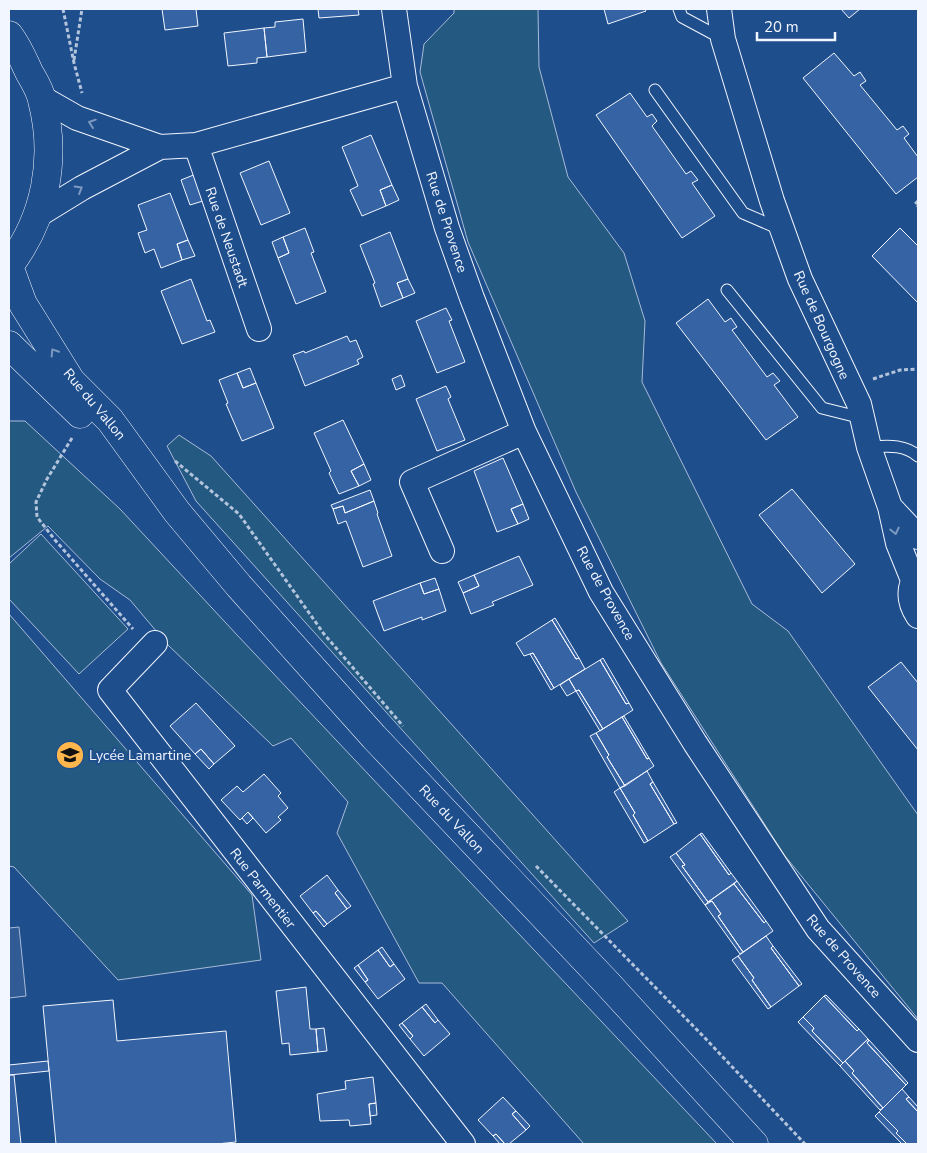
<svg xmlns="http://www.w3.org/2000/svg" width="927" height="1153" viewBox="0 0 927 1153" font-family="'Nunito Sans',sans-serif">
<rect width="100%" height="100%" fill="#1f4e8c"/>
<path fill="#245a82" stroke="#a8bbd7" d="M454,9h84l1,58 29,110 56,76 21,68 -3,61 110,222 36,27 130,184v204l-133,-163 -124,-193 -85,-171 -108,-250 -48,-170 4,-28 30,-31z
M9,421h16l95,88 118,127 479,508h-133l-142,-161h-23l-82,-150 11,-31 -57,-64 -18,8 -105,-101 -38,-45 -30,-21 -52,-53 -39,32z
M179,435l32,21 417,465 -34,22 -398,-442 -29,-55z
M41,534l87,95 -49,45 -70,-75v-35z
M9,614l243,281 9,65 -143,20 -104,-113 -5,-1z"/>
<path fill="#305b95" stroke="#a8bbd7" d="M19,927l7,69 -17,2v-70z"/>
<path fill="#3563a3" stroke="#f2f6ff" d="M162,9h34l2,17 -33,4z
M318,9h40l1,6 -40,3z
M604,9h41l1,2 -38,13z
M841,9h19l-11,9z
M303,19l3,33 -39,5 -3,-29 11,-1v-5z
M264,28l3,29 -10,1v5l-29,3 -4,-33z
M834,53l20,23 6,-4 6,9 -6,4 37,45 6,-4 6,8 -5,4 14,19v20l-22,17 -93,-116z
M630,93l17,24 5,-3 5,7 -5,5 34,48 5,-3 7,9 -6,3 23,33 -33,22 -86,-123z
M371,135l21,50 -12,5 6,16 -24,10 -12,-26 8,-4 -16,-39z
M269,161l21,52 -29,12 -21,-52z
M196,174l10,26 -16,5 -9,-25z
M392,185l7,15 -13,6 -6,-16z
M170,193l18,47 -11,4 5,16 -21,8 -7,-19 -9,4 -7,-20 9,-3 -9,-25z
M305,228l9,24 -3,1 15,39 -30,12 -18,-46 11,-5 -6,-16z
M900,228l18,18v57l-46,-47z
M390,232l18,47 -11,4 6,15 -22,9 -8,-23 2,-1 -15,-38z
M283,237l6,16 -11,5 -6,-16z
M188,240l7,16 -13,4 -5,-16z
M191,279l16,42 3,-1 5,12 -33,12 -21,-53z
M408,279l7,14 -12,5 -6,-15z
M708,299l17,23 6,-4 6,9 -5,3 35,47 6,-4 7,8 -6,4 24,32 -32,23 -90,-117z
M446,308l6,12 -3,1 16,41 -28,11 -21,-52z
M347,336l3,6 6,-2 7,17 -6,3 2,4 -54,22 -12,-31 11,-4 1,2z
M250,368l6,15 -13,5 -6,-15z
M237,373l6,15 13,-5 18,45 -32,13 -16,-37 2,-1 -9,-23z
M401,375l4,11 -9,4 -4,-11z
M446,386l5,11 -3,2 17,41 -28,11 -21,-52z
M343,420l21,44 -13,7 8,15 -20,8 -10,-21 2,-2 -17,-38z
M503,458l20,46 -12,5 7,15 -21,8 -23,-61z
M364,464l7,16 -12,6 -8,-15z
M792,489l63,75 -33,29 -63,-78z
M370,490l4,11 -29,12 -2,-7 -10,3 -2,-4z
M374,501l4,12 -1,1 15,42 -29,11 -17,-46 -8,3 -5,-15 10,-3 2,7z
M523,504l6,15 -11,5 -7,-15z
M519,556l14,29 -41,17 2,3 -23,9 -8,-21 16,-7 -5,-11z
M474,575l5,11 -16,7 -5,-11z
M435,578l4,11 -15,5 -4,-11z
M420,583l4,11 15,-5 7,22 -24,9v-3l-38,14 -11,-30z
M555,618l24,40 -3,1 -24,-39z
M552,620l24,39 3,-1 6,11 -31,19 -21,-35 -9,3 -8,-13z
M533,653l21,35 -3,2 -21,-36z
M603,658l26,45 -3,1 -26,-44z
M600,660l26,44 3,-1 4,7 -30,19 -24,-39 -3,1 -7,-12z
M901,662l17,21v67l-50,-63z
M569,679l7,12 -9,5 -7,-11z
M579,690l24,39 -3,2 -24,-40z
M196,703l39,43 -21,18 -13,-15 -6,5 -25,-28z
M624,716l25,42 -2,1 -25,-42z
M622,717l25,42 2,-1 5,8 -29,20 -18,-29 2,-2 -13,-22z
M596,733l13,22 -2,2 18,29 -5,2 -30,-52z
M201,749l13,15 -5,5 -14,-15z
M647,771l6,11 -3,2 24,40 -26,17 -15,-26 2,-2 -15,-25z
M264,774l17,19 -3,3 10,12 -10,9 3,3 -15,13 -18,-21 -8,8 -19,-20 16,-14 6,6z
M653,782l24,41 -3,1 -24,-40z
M620,788l15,25 -2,2 15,26 -4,2 -30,-51z
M248,812l5,6 -6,6 -5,-6z
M702,833l29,40 -2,2 -29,-41z
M700,834l29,41 2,-2 6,8 -29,21 -26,-36 3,-1 -9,-12z
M676,853l9,12 -3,1 26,36 -3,3 -35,-48z
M327,875l11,15 -3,3 12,16 -20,15 -11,-13 -3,2 -13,-17z
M737,881l29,40 -2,2 -30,-39z
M734,884l30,39 2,-2 7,10 -30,21 -25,-36 3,-2 -9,-13 -4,1z
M338,890l13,16 -4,3 -12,-16z
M712,901l9,13 -3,2 25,36 -3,2 -35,-49z
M316,911l11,13 -3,3 -11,-14z
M766,936l7,10 -2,2 28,38 -28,21 -19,-27 2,-2 -16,-22z
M773,946l29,38 -3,2 -28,-38z
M382,947l12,17 -4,3 -12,-17z
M378,950l12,17 4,-3 11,15 -27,20 -13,-17 3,-2 -10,-15z
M738,956l16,22 -2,2 19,27 -3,2 -36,-49z
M358,965l10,15 -3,2 -11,-14z
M306,987l4,42h6l2,23 -28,3 -1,-12 -7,1 -6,-53z
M826,995l33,34 -2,2 -33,-35z
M824,996l33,35 2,-2 9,10 -25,24 -31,-32 2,-3 -11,-11z
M113,1000l4,41 109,-10 10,111 -20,2h-160l-13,-138z
M426,1004l12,16 -3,3 -13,-16z
M422,1007l13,16 3,-3 12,14 -26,22 -14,-17 3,-3 -11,-13z
M803,1017l11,11 -2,3 31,32 -3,3 -42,-44z
M402,1023l11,13 -3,3 -11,-14z
M324,1028l3,23 -9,1 -2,-23z
M868,1039l1,1 -2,3 39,42 -23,23 -31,-35 2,-2 -9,-10z
M869,1040l39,43 -2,2 -39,-42z
M48,1061l1,10 -40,4v-10z
M845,1061l9,10 -2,2 31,35 -3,2 -40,-44z
M9,1075h5l7,69h-12z
M373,1077l3,26 -7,1 2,20 -21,2 -1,-6 -29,1 -3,-27 29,-5 -1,-8z
M902,1089l7,8 -3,2 12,13v32h-11l-11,-11 2,-2 -19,-19z
M503,1097l13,14 -4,3 14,16 -17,14h-4l-9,-10 -3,2 -15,-16z
M909,1097l9,10v5l-12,-13z
M376,1103l1,12 -7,1 -1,-12z
M516,1111l14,15 -4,4 -14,-16z
M879,1112l19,19 -2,2 11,11h-5l-27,-28z
M496,1134l9,10h-5l-7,-8z"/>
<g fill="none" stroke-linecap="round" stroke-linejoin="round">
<defs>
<path id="lane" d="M679,9l3,8 41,22
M655,90l88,123 37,16
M727,290l95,118 40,10
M869,447c19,-1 35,-3 49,9"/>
<path id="street" d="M394,9l11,77 42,142 25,70 52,134 77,160 94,151 123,186 100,111
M719,9l4,30 49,162 28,78 59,125 10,43 21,60
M196,145l63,184
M160,147l36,-2 209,-59
M38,215l44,-27 78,-41 -83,-29 -35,-20
M442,551l-30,-69 112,-50
M918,572c-10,15 -10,29 0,44
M913,580l-15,-37 -8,-36 28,30
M155,643l-45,47 353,454"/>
<path id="secondary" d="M9,35c9,12 14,24 20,37 5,9 11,18 13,28 15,58 4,118 -33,166
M9,266l14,38 48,77 39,39 67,92 62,74 135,151 233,246 147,161
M9,345l71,69"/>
</defs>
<use href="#lane" stroke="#f2f6ff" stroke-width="13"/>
<use href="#street" stroke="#f2f6ff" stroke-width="26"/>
<use href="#secondary" stroke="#f2f6ff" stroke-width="29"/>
<path stroke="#b3c4dc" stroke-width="3" stroke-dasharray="4 2.5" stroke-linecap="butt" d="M63,9l11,54 8,30
M74,60l8,-51
M918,201l-3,3 3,2
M873,379l27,-9 18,-1
M72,438l-25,41 -11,23 1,15 18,23 78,89
M175,461l64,53 85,120 79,92
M536,866l168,171 101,107"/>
<use href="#lane" stroke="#1f4e8c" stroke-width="11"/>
<use href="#street" stroke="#1f4e8c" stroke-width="24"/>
<use href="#secondary" stroke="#1f4e8c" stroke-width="28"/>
</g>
<defs><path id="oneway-chevron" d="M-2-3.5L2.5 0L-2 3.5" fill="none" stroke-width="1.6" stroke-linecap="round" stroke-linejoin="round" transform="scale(1.25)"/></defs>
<g stroke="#7e9ac0">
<use href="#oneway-chevron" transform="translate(92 123) rotate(-161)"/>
<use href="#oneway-chevron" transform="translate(79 189) rotate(-31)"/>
<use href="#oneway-chevron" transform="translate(54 352) rotate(-123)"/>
<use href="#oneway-chevron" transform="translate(895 531) rotate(77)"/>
</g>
<defs>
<symbol id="school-disc" viewBox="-11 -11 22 22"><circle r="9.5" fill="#ffb74d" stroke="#1f4e8c"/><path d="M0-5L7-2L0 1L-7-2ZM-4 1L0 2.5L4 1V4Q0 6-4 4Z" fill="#111"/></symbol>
</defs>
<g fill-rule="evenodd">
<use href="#school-disc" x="54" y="739" width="32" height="32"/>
</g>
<g text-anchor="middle" stroke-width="4" stroke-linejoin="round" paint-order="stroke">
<g font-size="14" fill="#f2f6ff" stroke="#1f4e8c">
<text transform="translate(447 222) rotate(72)" y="5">Rue de Provence</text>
<text transform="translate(227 237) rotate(71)" y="5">Rue de Neustadt</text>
<text transform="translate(822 325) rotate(66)" y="5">Rue de Bourgogne</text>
<text transform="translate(95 404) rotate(50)" y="5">Rue du Vallon</text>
<text transform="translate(606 593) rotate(61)" y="5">Rue de Provence</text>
<text transform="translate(452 819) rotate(47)" y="5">Rue du Vallon</text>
<text transform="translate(263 888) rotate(52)" y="5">Rue Parmentier</text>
<text transform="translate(844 956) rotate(49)" y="5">Rue de Provence</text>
</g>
<g font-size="14" fill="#f2f6ff" stroke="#1f4e8c" text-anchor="start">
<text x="89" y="760">Lycée Lamartine</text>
</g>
</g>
<rect width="927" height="1153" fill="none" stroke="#f2f6ff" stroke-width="20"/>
<path d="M757 32v8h78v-8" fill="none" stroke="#f2f6ff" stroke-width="2.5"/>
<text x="764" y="32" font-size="15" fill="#f2f6ff" stroke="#1f4e8c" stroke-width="4" paint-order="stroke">20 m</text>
</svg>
